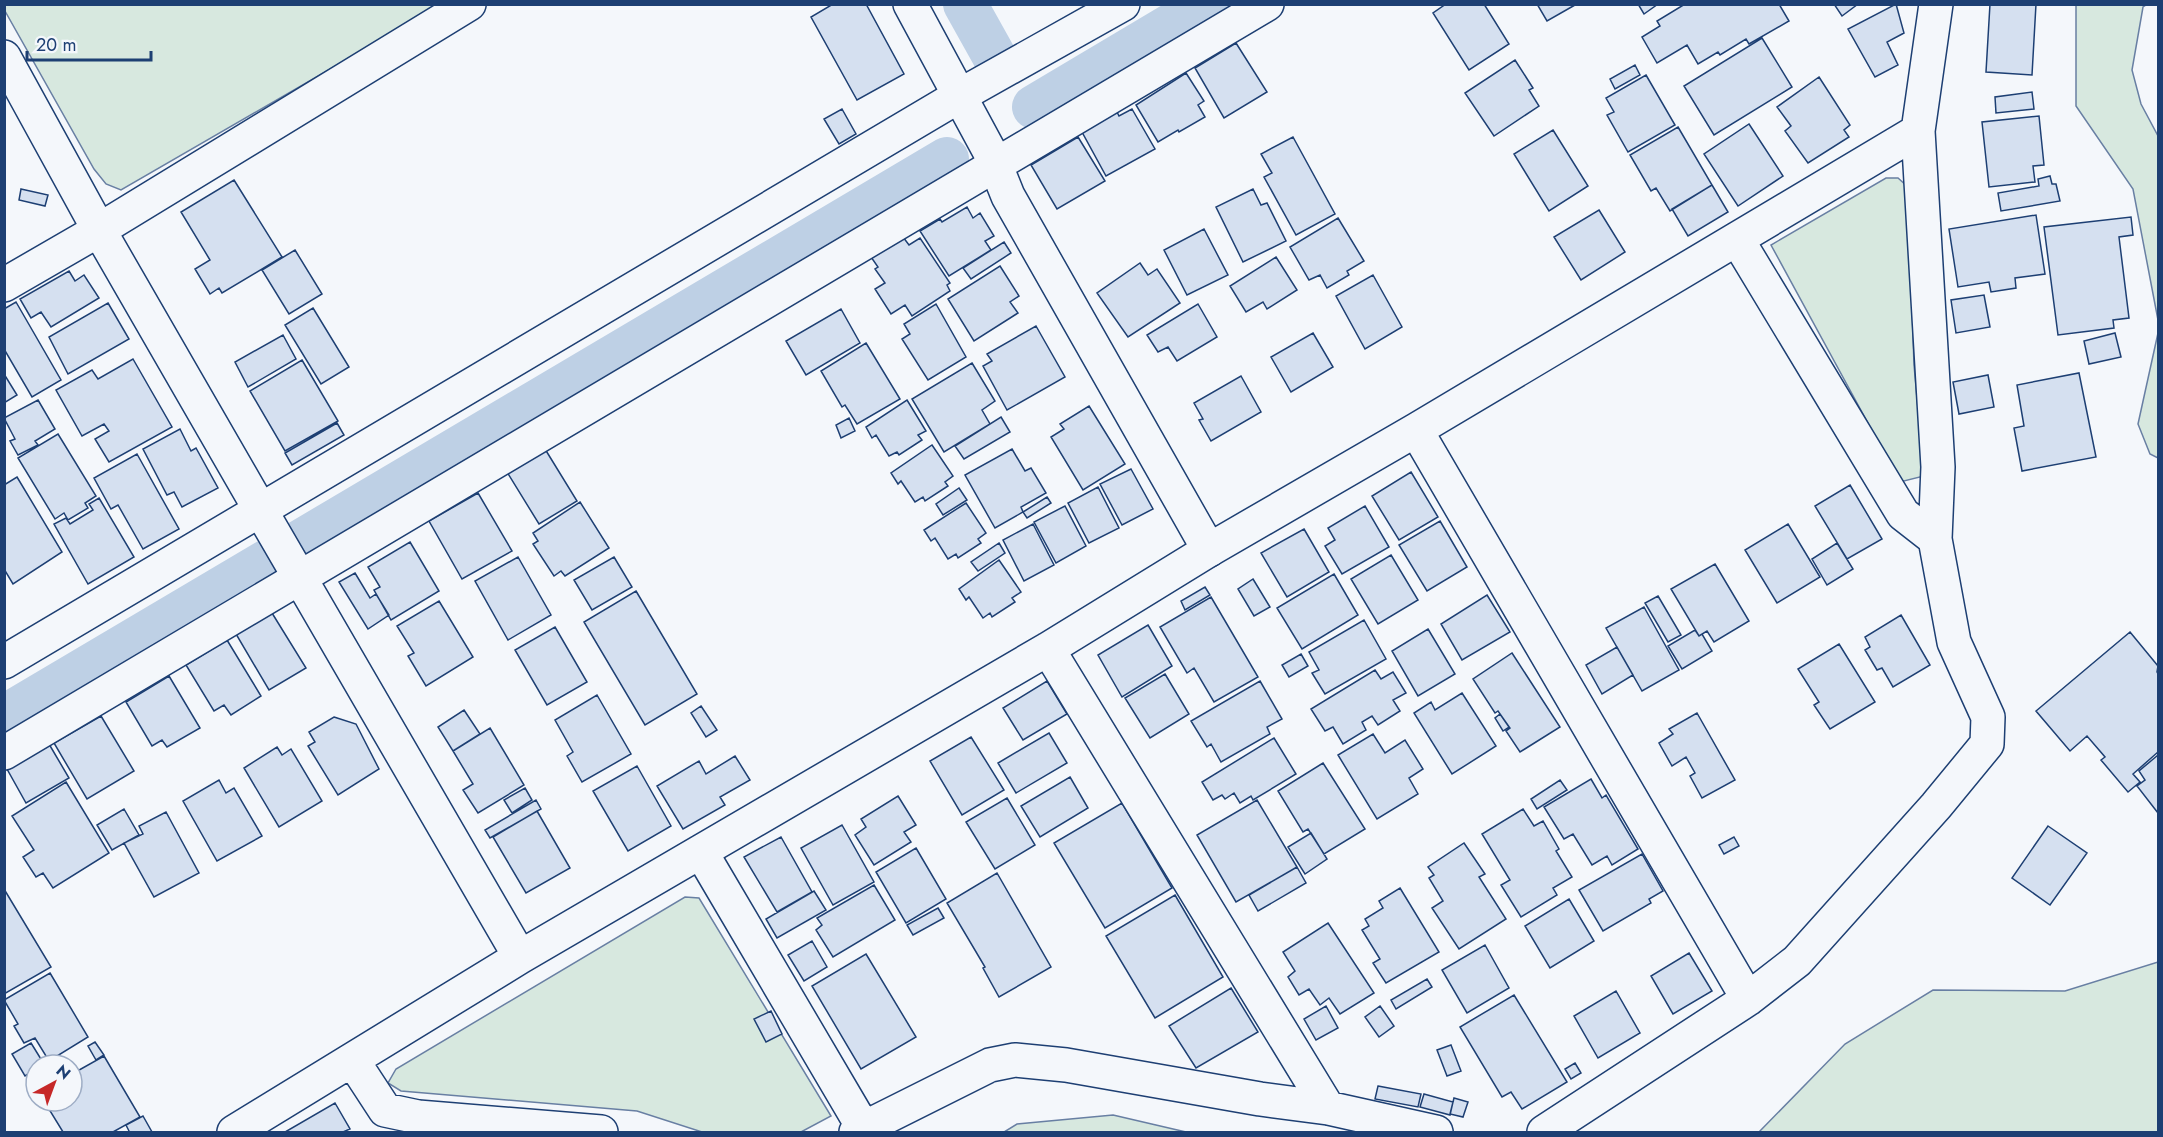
<svg xmlns="http://www.w3.org/2000/svg" width="2163" height="1137" viewBox="0 0 2163 1137" font-family="Jost,sans-serif">
<rect width="100%" height="100%" fill="#f4f7fb"/>
<path fill="#d7e8df" stroke="#687fa3" stroke-width="1.5" d="M4,5h437l-320,185 -15,-6 -12,-15 -89,-158z
M2076,5h70l-3,2 -11,63 9,34 17,32v184l-25,-131 -57,-83z
M1886,178h12l10,9 6,178 10,111 -24,6 -129,-237z
M2158,333v125l-8,-4 -12,-30z
M685,897l14,1 132,218 -30,16h-99l-65,-21 -236,-20 -13,-8 8,-14z
M2158,962v170h-399l86,-88 88,-54 132,1z
M1113,1115l73,17h-182l13,-8z"/>
<g fill="none" stroke-linecap="round" stroke-linejoin="round">
<path stroke="#bed0e5" stroke-width="44" d="M965,4l29,52
M1034,107l173,-103
M4,717l943,-558"/>
</g>
<path fill="#d5e0f0" stroke="#1d3f73" stroke-width="1.5" d="M833,4h33l38,70 -47,26 -46,-83z
M1446,4h38l25,40 -40,26 -36,-57z
M1537,4h38v1l-28,16z
M1638,4h20l-14,10z
M1685,4h94l10,17 -40,23 -3,-5 -26,16 -2,-3 -20,12 -11,-19 -30,18 -15,-26 18,-11 -3,-5z
M1834,4h24l-16,12z
M1896,4l8,29 -17,9 11,23 -23,12 -27,-48z
M1990,4h46l-4,71 -46,-3z
M1762,38l30,49 -78,48 -30,-49z
M1236,43l31,49 -43,26 -29,-50z
M1515,60l18,28 -4,2 10,16 -45,30 -29,-43z
M1635,65l5,10 -25,14 -5,-10z
M1186,73l18,28 -6,4 7,12 -26,15 -1,-2 -20,12 -22,-37z
M1646,75l29,50 -47,27 -21,-37 7,-3 -8,-14z
M1819,77l31,48 -6,5 5,7 -41,26 -23,-32 6,-5 -14,-19z
M2032,92l2,17 -38,4 -1,-16z
M842,109l14,25 -17,10 -15,-25z
M1132,109l23,40 -49,27 -24,-44 35,-20 2,4z
M2039,116l5,49 -11,1 2,16 -46,5 -7,-65z
M1749,124l34,52 -45,30 -34,-52z
M1678,127l34,58 -42,26 -14,-23 -5,3 -21,-36z
M1553,130l35,56 -39,25 -35,-57z
M1078,137l27,44 -48,28 -26,-44z
M1293,137l42,77 -39,21 -32,-58 8,-4 -11,-19z
M2050,176l2,8h4l4,17 -59,10 -3,-18 41,-7 -1,-7z
M234,180l48,77 -60,36 -3,-5 -9,6 -15,-25 15,-9 -29,-48z
M1712,185l16,27 -40,24 -16,-27z
M21,189l27,6 -3,11 -26,-6z
M1253,189l8,16 6,-2 19,38 -43,21 -27,-55z
M967,207l6,11 7,-5 14,23 -9,5 6,9 -42,26 -29,-45 20,-12 2,3z
M1599,210l26,42 -44,28 -27,-43z
M2036,215l9,59 -30,4 1,10 -25,4 -2,-10 -31,5 -9,-58z
M2131,217l2,18 -14,2 10,81 -16,2 1,8 -56,7 -14,-108z
M1338,218l26,43 -17,10 2,4 -22,13 -7,-13 -11,5 -19,-33z
M1204,229l24,46 -41,20 -23,-45z
M903,237l6,8 11,-7 30,45 -3,2 3,6 -38,25 -7,-11 -14,9 -16,-25 10,-6 -10,-14 3,-2 -7,-10z
M1004,242l7,11 -40,26 -8,-11z
M295,250l27,44 -33,20 -27,-44z
M1276,257l21,33 -30,19 -4,-7 -17,10 -16,-26z
M1140,263l8,12 9,-6 23,34 -52,34 -31,-44z
M1000,266l19,30 -9,6 8,11 -44,28 -26,-42z
M69,271l6,10 9,-6 15,23 -48,29 -10,-15 -10,6 -11,-19z
M1373,275l29,52 -37,22 -29,-53z
M1984,295l6,32 -34,6 -5,-33z
M16,302l45,78 -29,17 -28,-48v-40z
M108,303l21,36 -61,35 -19,-37z
M936,304l30,53 -38,23 -26,-41 8,-5 -6,-10z
M1198,304l19,33 -40,24 -9,-14 -10,5 -11,-17z
M313,308l36,59 -28,17 -36,-59z
M841,309l19,34 -54,32 -20,-34z
M1036,326l29,51 -58,33 -24,-44 9,-5 -5,-7z
M1313,333l20,34 -42,25 -20,-35z
M2115,333l6,24 -32,7 -5,-23z
M283,335l13,24 -48,28 -13,-25z
M866,343l34,56 -43,25 -12,-19 -3,2 -21,-36z
M133,359l39,68 -63,35 -14,-23 14,-8 -5,-7 -22,12 -26,-46 36,-20 6,9z
M302,360l36,61 -53,30 -35,-60z
M972,363l23,38 -13,9 8,14 -46,28 -32,-53z
M2079,373l17,84 -74,14 -8,-43 10,-2 -7,-41z
M4,374l13,21 -13,8z
M1988,375l6,32 -35,7 -6,-32z
M1241,376l20,36 -50,29 -12,-21 4,-1 -9,-16z
M38,400l17,29 -20,12 3,4 -20,10 -8,-14 5,-2 -11,-21z
M907,400l19,31 -8,4 4,5 -23,15 -2,-3 -8,4 -13,-21 -4,3 -6,-11z
M1089,406l36,58 -42,26 -32,-53 13,-8 -4,-5z
M1001,417l9,15 -46,27 -9,-13z
M849,418l6,13 -14,7 -5,-13z
M337,423l7,12 -52,30 -7,-12z
M180,429l11,22 5,-3 22,40 -36,19 -8,-15 -7,3 -24,-46z
M58,434l38,62 -11,7 3,5 -20,12 -4,-7 -9,6 -37,-61z
M932,445l21,31 -8,6 3,4 -23,15 -2,-4 -8,5 -14,-21 -3,3 -7,-11z
M545,449l32,52 -38,23 -32,-52z
M1012,449l13,22 6,-3 15,25 -25,14 2,5 -28,16 -30,-53z
M137,454l42,75 -36,20 -25,-44 -7,4 -17,-31z
M1131,469l22,40 -31,16 -22,-41z
M1411,472l27,45 -39,23 -27,-44z
M17,477l45,75 -49,32 -9,-15v-84z
M1850,485l32,54 -35,20 -32,-53z
M1098,487l21,41 -30,15 -21,-40z
M959,488l8,12 -24,15 -7,-11z
M478,493l34,58 -50,28 -33,-58z
M1047,497l4,6 -24,15 -4,-6z
M99,498l35,59 -46,27 -34,-60 12,-6 4,6 23,-14 -4,-6z
M580,502l29,46 -44,28 -4,-5 -7,5 -21,-32 5,-3 -5,-8z
M966,503l20,30 -8,6 3,4 -23,15 -2,-4 -8,5 -13,-21 -4,3 -7,-11z
M1065,506l21,40 -30,17 -22,-41z
M1365,506l24,41 -47,27 -17,-28 10,-6 -7,-12z
M1440,521l27,46 -40,24 -28,-46z
M1033,524l21,41 -30,16 -21,-41z
M1788,524l32,53 -43,26 -32,-53z
M1304,529l25,43 -42,25 -26,-44z
M410,542l29,49 -48,29 -17,-30 6,-3 -12,-20z
M999,543l6,10 -27,18 -7,-9z
M1837,543l16,26 -26,16 -15,-26z
M1391,555l27,45 -40,24 -27,-45z
M518,557l33,58 -43,25 -33,-59z
M614,557l18,30 -40,23 -18,-30z
M999,560l22,32 -9,6 3,4 -23,15 -2,-4 -7,5 -14,-21 -3,3 -7,-11z
M1715,564l34,57 -35,21 -7,-11 -8,5 -28,-47z
M355,573l15,25 6,-4 13,21 -21,14 -29,-47z
M1334,574l24,41 -56,34 -25,-41z
M1253,579l17,28 -16,9 -16,-27z
M1205,587l5,8 -25,15 -4,-9z
M636,591l61,103 -52,31 -61,-103z
M1487,595l23,37 -48,28 -21,-36z
M1658,596l23,39 -13,7 -23,-39z
M1211,597l47,80 -44,25 -20,-34 -7,5 -27,-46z
M439,601l34,56 -47,29 -18,-30 6,-3 -17,-27z
M1644,607l35,63 -37,21 -36,-63z
M272,613l34,55 -37,22 -33,-56z
M1901,615l29,50 -37,22 -11,-19 -5,2 -12,-20 5,-3 -5,-10z
M1364,620l22,39 -61,35 -13,-21 7,-3 -10,-18z
M1148,625l24,41 -50,31 -24,-42z
M555,627l32,55 -40,23 -32,-55z
M1428,629l27,45 -37,22 -26,-45z
M1695,630l4,6 3,-2 10,17 -30,18 -14,-23z
M2130,632l28,34 -1,6 1,2v78l-25,22 7,8 -12,10 -27,-32 4,-3 -18,-21 -17,15 -34,-40z
M227,640l34,56 -30,19 -7,-10 -10,6 -28,-46z
M1839,644l36,58 -45,27 -16,-24 5,-3 -21,-33z
M1617,647l16,28 -31,19 -16,-29z
M1512,653l48,74 -40,25 -14,-21 4,-3 -12,-17 -3,2 -22,-34z
M1301,654l7,12 -19,11 -7,-12z
M1375,670l6,9 12,-7 13,21 -13,7 7,11 -22,14 -6,-9 -10,6 4,8 -23,14 -10,-17 -8,4 -14,-22z
M1165,674l24,40 -39,24 -25,-40z
M169,676l31,52 -33,19 -5,-7 -10,6 -26,-44z
M1047,681l20,33 -44,26 -20,-32z
M1260,681l22,38 -15,8 3,7 -49,28 -10,-18 -4,3 -16,-26z
M1462,693l34,53 -44,28 -38,-61 17,-11 4,8z
M597,695l34,59 -49,28 -15,-26 6,-4 -18,-32z
M701,706l16,24 -11,7 -15,-24z
M464,710l16,24 -27,17 -15,-24z
M1697,713l38,67 -33,18 -12,-22 5,-3 -9,-16 -14,9 -13,-23 14,-9 -4,-5z
M1500,714l9,13 -6,4 -8,-13z
M101,716l33,55 -47,28 -33,-56z
M334,717l22,7 23,45 -41,26 -30,-49 7,-4 -6,-10z
M490,728l34,57 -46,28 -15,-23 10,-6 -20,-33z
M1049,733l18,30 -51,30 -18,-30z
M1373,734l12,19 20,-13 18,29 -14,9 9,16 -41,25 -39,-64z
M971,737l33,53 -42,25 -32,-54z
M1274,738l22,36 -43,26 -2,-4 -11,7 -6,-10 -9,6 -3,-4 -9,5 -11,-18z
M49,744l20,34 -43,25 -19,-34z
M277,747l5,8 9,-6 31,52 -43,26 -35,-59z
M2158,755v58l-21,-27 8,-6 -6,-9z
M735,756l15,24 -30,17 5,8 -42,24 -26,-43 42,-25 7,13z
M1323,763l42,66 -41,25 -16,-25 -5,3 -25,-41z
M637,766l34,60 -43,25 -35,-60z
M1070,777l18,31 -48,29 -19,-31z
M1591,779l11,19 4,-3 32,54 -26,16 -5,-9 -15,9 -19,-31 -9,5 -20,-32z
M219,780l7,13 8,-5 28,48 -45,25 -34,-60z
M1560,780l7,10 -30,19 -6,-10z
M66,782l43,71 -56,35 -10,-15 -7,4 -13,-20 11,-7 -22,-34z
M525,788l7,12 -20,13 -8,-13z
M898,796l18,29 -12,7 7,10 -37,23 -19,-30 11,-8 -5,-8z
M1007,798l28,47 -40,24 -29,-47z
M536,800l5,9 -51,29 -5,-8z
M1257,800l40,67 -61,35 -39,-67z
M1122,803l50,85 -67,40 -51,-85z
M124,809l15,26 -27,15 -15,-25z
M1523,809l11,17 9,-5 16,28 -3,2 16,26 -19,11 4,7 -36,22 -20,-32 9,-5 -28,-46z
M537,811l33,57 -44,25 -33,-56z
M166,812l33,61 -45,24 -30,-54 19,-9 -4,-8z
M842,825l32,57 -41,23 -32,-57z
M2048,826l39,27 -37,52 -38,-27z
M1311,833l16,26 -22,15 -17,-27z
M781,837l31,55 -35,20 -33,-55z
M1734,837l5,9 -15,8 -5,-9z
M1464,843l21,31 -6,3 27,42 -47,30 -27,-41 11,-7 -14,-23 5,-3 -6,-8z
M916,848l30,51 -40,24 -30,-51z
M1642,854l21,37 -14,8 2,4 -48,28 -24,-41z
M1297,867l9,16 -48,28 -9,-16z
M997,873l54,94 -52,30 -16,-29 2,-1 -38,-64z
M874,885l21,35 -62,37 -17,-27 6,-5 -5,-7z
M1400,888l39,64 -53,31 -13,-20 7,-4 -18,-29 7,-4 -4,-7 18,-11 -4,-7z
M4,889l47,78 -47,27z
M814,891l12,19 -49,28 -11,-19z
M1175,895l48,82 -68,41 -49,-82z
M1569,899l25,42 -44,27 -25,-42z
M938,908l6,10 -31,17 -6,-10z
M1328,923l46,70 -34,21 -11,-16 -9,7 -11,-16 -10,6 -11,-18 7,-6 -12,-19z
M812,941l15,26 -23,14 -16,-26z
M1485,945l24,43 -42,25 -25,-43z
M1689,953l23,38 -39,23 -22,-38z
M866,954l50,83 -55,32 -49,-83z
M50,973l38,64 -39,24 -14,-23 -11,5 -10,-17 4,-2 -14,-24z
M1427,979l5,8 -36,22 -5,-9z
M1231,988l27,44 -62,36 -27,-42z
M1616,991l24,42 -42,25 -24,-42z
M1514,995l53,87 -45,27 -11,-17 -9,5 -42,-70z
M1326,1006l12,22 -22,12 -12,-21z
M1380,1006l14,20 -15,11 -14,-20z
M771,1011l11,23 -16,8 -12,-23z
M95,1042l9,13 -8,5 -8,-14z
M31,1043l13,21 -8,1v4l-11,7 -13,-22z
M1451,1045l10,26 -14,5 -10,-26z
M104,1056l36,61 -27,15h-50l-19,-31h28v-27z
M1575,1063l6,10 -10,6 -6,-10z
M1378,1086l43,8 -3,13 -43,-8z
M1424,1094l29,8 -3,13 -30,-8z
M1454,1098l14,4 -5,15 -13,-3z
M335,1103l15,26 -7,3h-58z
M143,1116l9,16h-26l3,-1 -3,-6z"/>
<g fill="none" stroke-linecap="round" stroke-linejoin="round">
<defs>
<path id="street" d="M1737,239l166,275 32,25
M4,285l95,-55 370,-226
M1416,430l332,569
M261,511l259,446
M1048,649l280,459
M4,662l955,-566 164,-92
M4,753l1263,-749
M701,852l163,277
M353,1061l32,49 33,7 183,15
M234,1132l286,-175 528,-308 161,-99 207,-120 502,-299
M856,1132l134,-67 25,-5 51,5 194,34 68,9 108,24
M1544,1132l204,-133 49,-38 139,-155 51,-62 1,-27 -34,-75 -19,-103 3,-72 -20,-336 18,-127"/>
<path id="secondary" d="M910,4l82,152 16,40 201,354
M4,57l95,173 162,281"/>
</defs>
<use href="#street" stroke="#1d3f73" stroke-width="36"/>
<use href="#secondary" stroke="#1d3f73" stroke-width="36"/>
<use href="#street" stroke="#f4f7fb" stroke-width="33"/>
<use href="#secondary" stroke="#f4f7fb" stroke-width="33"/>
</g>
<rect width="2163" height="1137" fill="none" stroke="#1d3f73" stroke-width="12"/>
<g transform="translate(54 1083) rotate(41)"><circle r="28" fill="#f4f7fb" stroke="#9eadc5" stroke-width="1.5"/>
<path d="M0-4.5L10 22L0 15L-10 22Z" fill="#c62828"/>
<text y="-9" font-size="16" font-weight="bold" text-anchor="middle" fill="#1d3f73">N</text>
</g>
<path d="M27 51v9h124v-9" fill="none" stroke="#1d3f73" stroke-width="3"/>
<text x="36" y="51" font-size="18" fill="#1d3f73" stroke="#f4f7fb" stroke-width="4.5" paint-order="stroke">20 m</text>
</svg>
